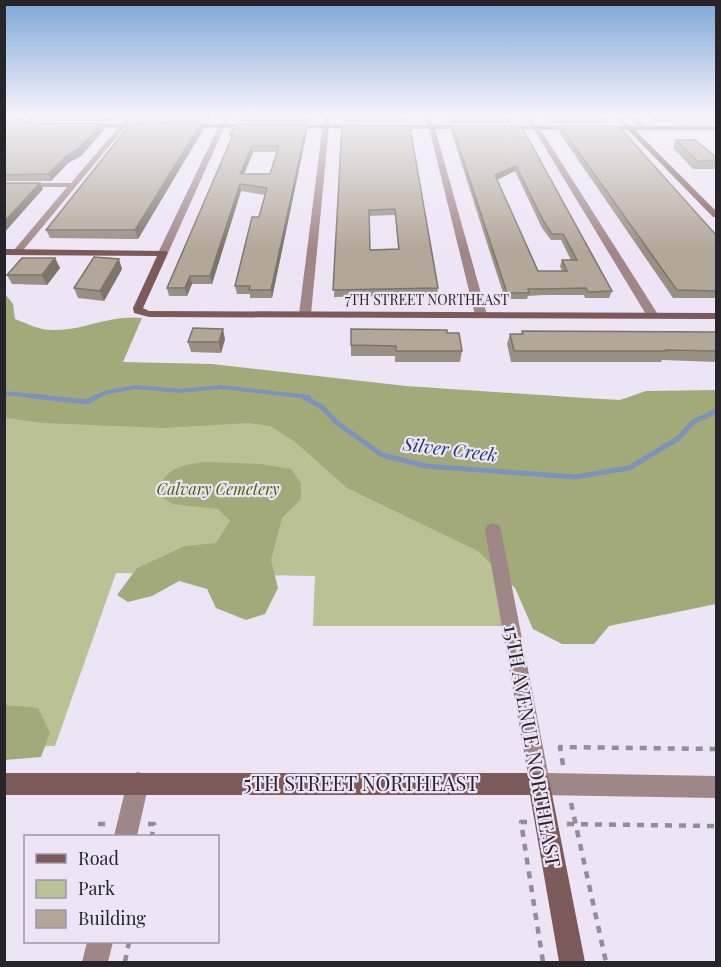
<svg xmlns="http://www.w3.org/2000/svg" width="721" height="967" viewBox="0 0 721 967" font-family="'Playfair Display',serif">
<rect width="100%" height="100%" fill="#ede4f6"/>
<path fill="#bac194" d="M213,402l275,99 21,125h-196l2,-50 -199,-3 -61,173 -50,1 -1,-342z"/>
<path fill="#a3aa7a" d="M5,294l8,10 2,15c13,5 24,11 37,11 31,1 58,-16 90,-12l-19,44 89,2 194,22 179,12 35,2 26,-9 70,-1v214l-107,22 -15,18h-32l-29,-15 -18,-41 -37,-37 -131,-63 -53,-47 -24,-15 -21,-3 -86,5 -119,-5 -39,-5z
M203,462l58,2 30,5 10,14v16l-19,19 -11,42 7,28 -13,26 -19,6 -30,-12 -9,-19 -28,-8 -27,15 -24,6 -11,-7 20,-27 48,-22 31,-3 14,-22 -12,-12 -45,-5 -17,-10c10,-26 22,-28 47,-32z
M5,705l33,3 12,25 -9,24 -36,3z"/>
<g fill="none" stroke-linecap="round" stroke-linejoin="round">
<path stroke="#7c93bb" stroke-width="4" d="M4,393l41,4
M96,397l8,-4 31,-6 45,4 41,-4 88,10"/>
<path stroke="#7c93bb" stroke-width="5" d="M31,396l56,6 11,-6
M302,396l20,11 14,15 46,33 44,11 149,11 54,-9 50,-30 14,-16 23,-11"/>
<path stroke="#938c99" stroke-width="4.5" stroke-dasharray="7 7" stroke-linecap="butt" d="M563,765l-3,-18 156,2
M571,803l35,159
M527,822h-6l22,140
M98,824h10
M148,824h6l-2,12
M567,824l149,2
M125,962l4,-20"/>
<path fill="#a08787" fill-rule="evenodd" d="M32,115h7l-14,11h-4v-2z
M129,115h6l-115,139h-6v-4l53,-63h-63v-4h67z
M224,115h6l-62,138 -8,2 -2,-2z
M324,115h6l-19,199 -6,3 -6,-3z
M423,115h6l7,17 51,183 -2,2h-8l-2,-2 -45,-183z
M522,115h6l16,20 115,181 -2,2h-8l-2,-2 -109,-180z
M614,115h7l10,13h-4z
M628,115h7l10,14h-4z
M493,523l6,2 2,5 47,243 168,3v22l-177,-3 -8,-3 -46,-262 2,-5z
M138,772l8,3 3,8 -12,53h-23l13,-53 3,-8z
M87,942h26l-5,20h-26z"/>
<path fill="#7b5a59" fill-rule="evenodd" d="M82,124h66l3,2 -3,2 -68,-1z
M253,124l2,3 -74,1 -3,-2 3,-2z
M284,125h188l3,2 -3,2 -186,-1z
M494,126h222v4h-81l81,81v6h-3l-85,-87 -132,-1z
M4,249l162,2 2,2 -25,55 6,3 567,2v6l-567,-2 -15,-4 -1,-5 24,-52 -153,-1z
M4,773h535l8,3 3,8 35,178h-26l-29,-167h-526z"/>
</g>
<path fill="#999083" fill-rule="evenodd" d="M4,115h25l-8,6h-17z
M33,115h84l-6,6h-76z
M139,115h72l-4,7 -67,-1z
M310,115l-1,7h-68l-1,-6z
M342,115l64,3v4h-64z
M447,115h62l1,3 -1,5h-60z
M547,115h61l-3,8h-53z
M647,115h70v5l-63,2z
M4,123l100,7 -23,26 -13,7 -17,18h-47z
M201,123l2,7 -65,109 -88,-1 -4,-8z
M342,125l68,2 28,161 -1,7 -103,2zM395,215l3,34 -28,1 -1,-34z
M452,126h63l97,165 -3,7h-24l-1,-3h-41l-15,1 -1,3h-22l-54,-168zM515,171l27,57 9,12h10l10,20h-9l-2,6 2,5h-24l-41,-91z
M560,126l157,110v62h-44l-114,-166z
M307,131l-35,167h-22v-4h-13l-2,-8 24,-69 6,-22 -24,-4 -29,93h-20l-5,12h-18l-2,-8 64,-148 -1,-5zM253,152h24l-7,22h-26z
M676,140l41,18v8l-2,3h-22l-20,-21z
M55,258l5,10 -13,17 -35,-1 -5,-9z
M122,269l-18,32 -26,-3 -4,-10z
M522,331l195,1v30l-55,-2 -1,2h-150l-4,-18 3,-10h11z
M447,333l15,18 -2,11h-65v-6h-44v-11z
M225,339l-4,14 -30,-1 -3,-10z"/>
<path fill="#7d756a" d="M19,115h10l-8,6z
M109,115h8l-6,6z
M206,115h5l-4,7z
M201,123l2,7 -65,109 -3,-9z
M102,124l2,6 -23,26 -13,7 -17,18 -3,-7 17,-17z
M307,124v7l-35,167 -1,-8z
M252,146l1,6 -12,30 -1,-8z
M516,166l-1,5 -21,10 1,-6z
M40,183l3,6 -39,44v-11z
M240,184l1,7 -29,93 -2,-8z
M55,258l5,10 -13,17 -5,-10z
M119,259l3,10 -18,32 -4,-10z
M190,276l2,8 -5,12 -2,-8z
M223,329l2,10 -4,14 -2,-11z"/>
<path fill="#b2a798" stroke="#7d756a" stroke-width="1.5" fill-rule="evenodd" d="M240,115h68v1h-68z
M342,115h64v3h-64z
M449,115h60l1,3h-61z
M4,123l98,1 -24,25 -13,8 -17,17 -44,1z
M131,123h70l-66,107h-89z
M236,124h71l-36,166h-22l1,-4h-15l17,-69h7l8,-29 -27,-4 -30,92h-20l-5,12h-18l66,-153h-3zM252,146h27l-9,28h-30z
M342,125l68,2 28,161 -105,2zM395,209l4,40 -29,1 -1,-40z
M452,126h63l8,3 89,162 -24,1 -2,-4 -41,1h-17l1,4h-22zM516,166l28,56 8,12h11l14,26h-15l5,11h-29l-43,-96z
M560,126h56l6,4 95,106v55l-40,-1z
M676,140h19l22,18v2l-20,1z
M4,183h36l-36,39z
M94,257l25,2 -19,32 -26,-3z
M22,258h33l-13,17h-35z
M193,328l30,1 -4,13h-31z
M351,329l96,1v3h12l3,18h-66v-5l-45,-1z
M522,331l195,1v19l-51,-1 1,1h-153l-4,-17h13z"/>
<linearGradient id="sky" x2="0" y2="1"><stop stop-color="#7da7d6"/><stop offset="0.46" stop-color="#f7f3fb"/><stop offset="1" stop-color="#f7f3fb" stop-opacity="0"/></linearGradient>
<rect width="721" height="250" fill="url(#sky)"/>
<g text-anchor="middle" stroke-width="4.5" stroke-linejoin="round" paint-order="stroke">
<g font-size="14" fill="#28242b" stroke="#ede4f6">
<text x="427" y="305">7TH STREET NORTHEAST</text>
</g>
<g font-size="16" font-style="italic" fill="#545a0c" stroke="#ede4f6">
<text x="218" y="495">Calvary Cemetery</text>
</g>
<g font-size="18" font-style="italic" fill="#1f3a6e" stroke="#ede4f6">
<text transform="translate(450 450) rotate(7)" y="6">Silver Creek</text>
</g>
<g font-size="20" fill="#28242b" stroke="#ede4f6">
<text transform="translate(532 746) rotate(80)" y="7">15TH AVENUE NORTHEAST</text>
<text x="361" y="791">5TH STREET NORTHEAST</text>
</g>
</g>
<rect width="721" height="967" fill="none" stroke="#28242b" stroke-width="12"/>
<rect x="24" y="835" width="195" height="108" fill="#ede4f6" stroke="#9e97a5" stroke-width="1.5"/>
<rect x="36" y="854" width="30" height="9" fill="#7b5a59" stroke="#9e97a5" stroke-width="1.5"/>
<text x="78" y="865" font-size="18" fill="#28242b">Road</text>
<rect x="36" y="880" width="30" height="18" fill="#bac194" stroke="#9e97a5" stroke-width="1.5"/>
<text x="78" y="895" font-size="18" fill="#28242b">Park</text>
<rect x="36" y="910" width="30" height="18" fill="#b2a798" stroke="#9e97a5" stroke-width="1.5"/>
<text x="78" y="925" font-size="18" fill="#28242b">Building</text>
</svg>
